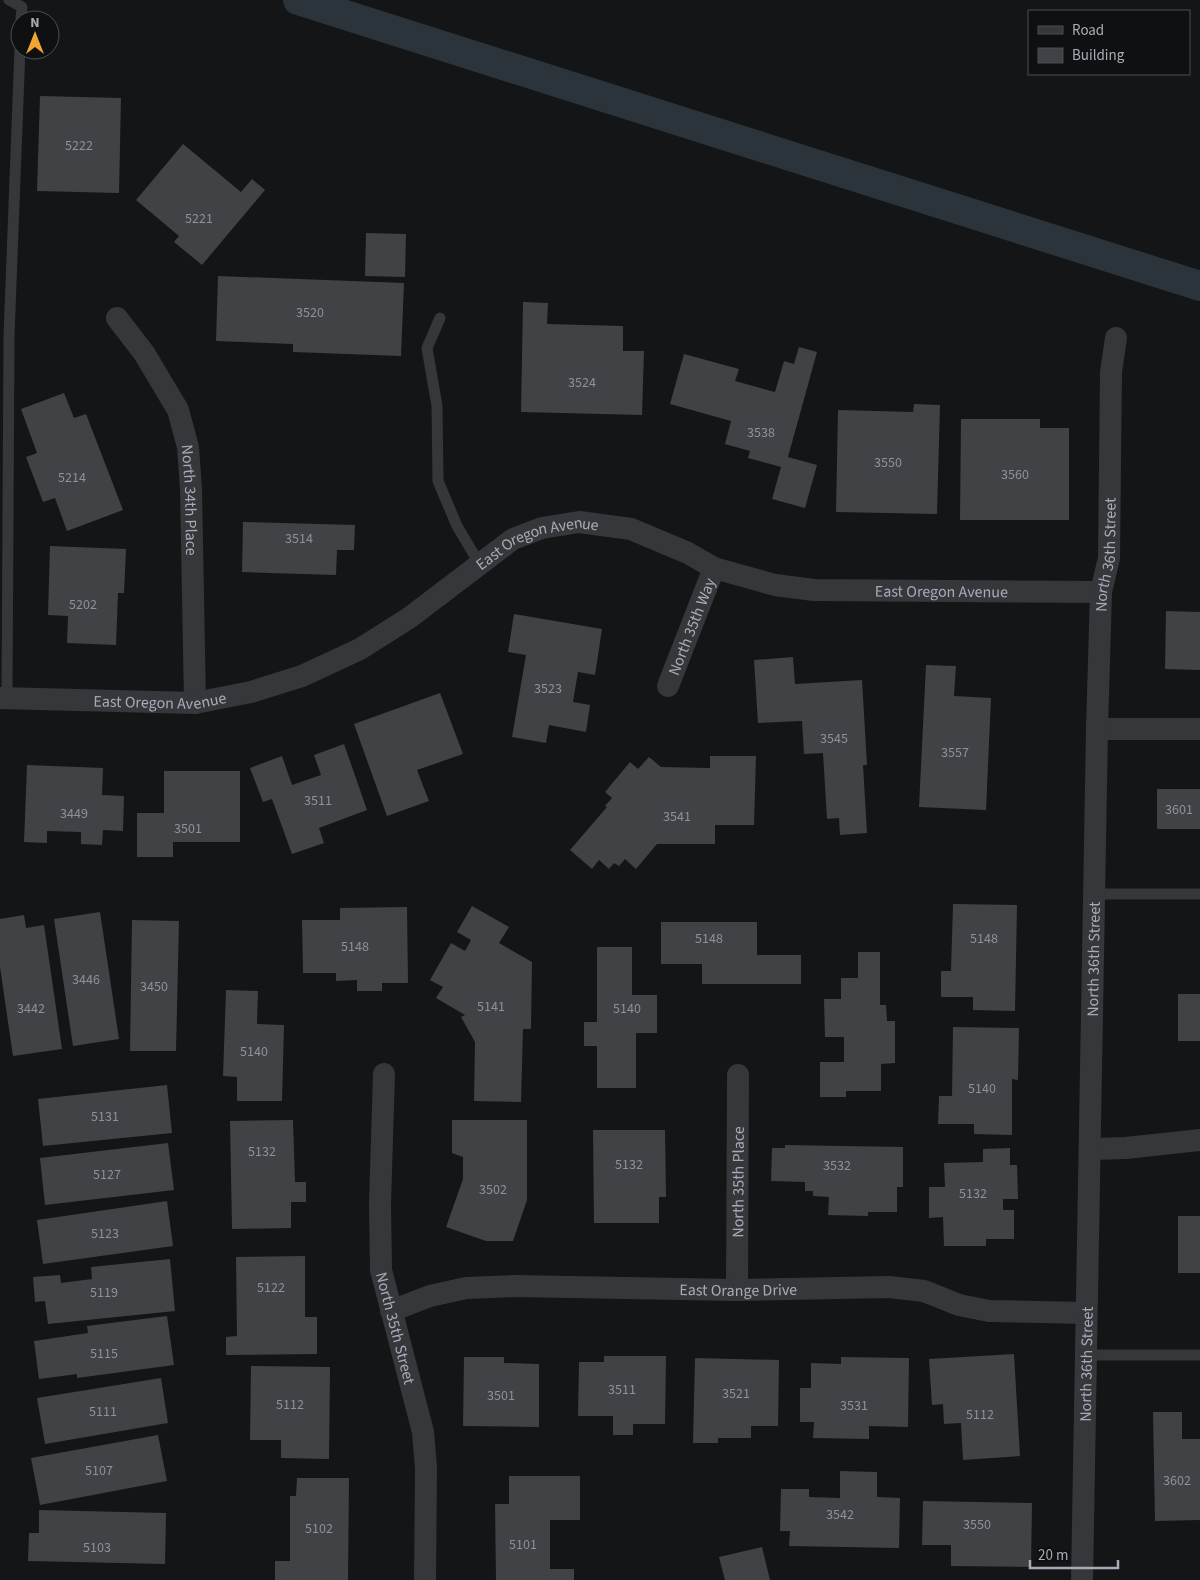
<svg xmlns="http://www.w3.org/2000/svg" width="1200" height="1580" viewBox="0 0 1200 1580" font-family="'Source Sans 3',sans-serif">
<rect width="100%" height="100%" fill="#141516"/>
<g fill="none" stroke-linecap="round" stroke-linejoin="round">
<path stroke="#2b343a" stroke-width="30" d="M298,0l902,286"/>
</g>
<path fill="#404246" d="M40,96l81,2 -2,95 -82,-2z
M183,144l58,48 11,-13 13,11 -63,75 -28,-23 5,-6 -43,-36z
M366,233l40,1 -1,43 -40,-1z
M218,276l186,7 -3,73 -108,-4v-8l-77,-3z
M523,302l25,1 -1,21 76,2v25h21l-2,64 -121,-3z
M799,347l18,5 -29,105 29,8 -12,43 -33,-9 9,-32 -33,-9 2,-7 -25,-7 6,-23 -61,-17 14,-50 55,15 -4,12 40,11 9,-31 10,3z
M64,393l10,25 12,-4 37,96 -56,21 -12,-33 -12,4 -17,-45 11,-4 -16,-44z
M914,404l26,1 -3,109 -101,-2 2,-102 75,2z
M961,419h79v9h29v92h-109z
M243,522l112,3 -1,25h-17l-1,25 -94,-3z
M50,546l76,3 -2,44h-6l-2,52 -49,-2 1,-27 -20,-1z
M1166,611l34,1v58l-35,-1z
M514,614l88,15 -7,46 -17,-3 -5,30 17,3 -4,27 -37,-7 -3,18 -34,-6 14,-82 -18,-3z
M793,657l2,27 67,-4 5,85h-4l4,68 -27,2 -1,-17 -12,1 -4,-66 -19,1 -2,-33 -44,2 -4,-63z
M926,665l30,1 -2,30 37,2 -5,112 -67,-3z
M440,693l23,61 -46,16 12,31 -42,15 -33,-92z
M344,744l23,66 -48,18 5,15 -32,11 -20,-55 -9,3 -13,-34 32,-12 10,29 29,-10 -7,-20z
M710,756h46l-2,69h-39v19h-58l-21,25 -11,-10 -6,7 -5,-3 -5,6 -10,-9 -7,9 -22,-19 37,-43 -2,-1 7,-8 -7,-6 25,-30 8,7 11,-12 12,10 49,1z
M27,765l76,3 -1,27 22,1 -1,35 -20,-1 -1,15 -21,-1v-12l-34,-1v12l-23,-1z
M164,771h76v71h-67v15h-36v-44h27z
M1157,789h43v40h-43z
M953,904l64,1 -2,106 -42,-1v-13h-32v-26h10z
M472,906l37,21 -10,16 33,19 -1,67h-8l-2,73 -47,-1 1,-59 -14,-25 4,-2 -29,-17 7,-11 -13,-7 21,-37 14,8 6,-11 -14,-8z
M407,907l1,76h-26v8h-25v-11l-21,1v-8h-33l-1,-53h38v-12z
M100,912l19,127 -46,7 -19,-127z
M24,915l2,13 18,-3 18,124 -49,7 -13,-89v-48z
M132,920l47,1 -3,130h-46z
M661,922h96v33h44v29h-99v-20h-41z
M597,947h35v48h25v38h-21v55h-39v-42h-13v-24h13z
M858,952h22v53h6l1,16h8v42l-14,1v27h-35v6h-26v-35h24v-25h-19l-1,-38h17v-21h17z
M226,990l32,1 -1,33 27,1 -2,76h-45v-24l-14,-1z
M1178,994h22v47h-22z
M953,1027l66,1 -1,52 -6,-1v56l-38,-1v-10h-36l1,-28h13z
M167,1085l5,48 -129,13 -5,-47z
M293,1120l2,62h11v20h-15v26l-59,1 -2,-108z
M452,1120h75v80l-14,41h-27l-40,-14 17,-48v-22l-11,-4z
M593,1130h72l1,67h-7v26h-65z
M168,1143l6,47 -129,15 -5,-47z
M785,1145l118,2v40h-6v25h-29v4l-40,-1 1,-18 -16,-1v-5h-8v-9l-34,-1 1,-33h13z
M1010,1148v17h7l1,34h-15v11h11v29h-28v7h-42l-1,-29 -14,1v-31h16l-1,-24 39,-1v-13z
M167,1201l6,45 -130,18 -6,-44z
M1178,1216h22v57h-22z
M305,1256v61h12v37l-91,1v-18l11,-1 -1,-79z
M170,1259l5,52 -127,13 -3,-23 -10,1 -2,-25 27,-2 1,8 31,-4 -1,-12z
M167,1316l7,49 -97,13v-4l-38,5 -5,-38 54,-8 -1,-7z
M1014,1354l6,102 -57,4 -2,-37 -17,1 -1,-20 -11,1 -3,-46z
M604,1356h62l-1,68h-32v11h-20v-19h-35l1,-54h25z
M464,1357h40v6l35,1v63l-76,-1z
M841,1357l68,1 -1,69 -39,-1v13l-56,-1 1,-16h-14v-34h11v-25l30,1z
M695,1358l84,2 -1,66h-27v12h-33v5h-25z
M251,1366l79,1 -1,92 -48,-1v-18h-31z
M161,1378l7,45 -123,21 -8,-46z
M1153,1412h29v27h18v81l-45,1z
M158,1435l9,46 -127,24 -9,-47z
M840,1471l37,1v25l23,1 -1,50 -110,-2 1,-15h-10l1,-42h28v8l31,1z
M509,1476h71v44h-30v49h24v11h-78l-1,-76h14z
M297,1478h52l-1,102h-73v-19h15v-65h6z
M923,1501l109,2 -1,64 -80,-1v-21h-29z
M39,1510l127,3 -1,51 -137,-3 1,-28h10z
M762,1547l8,33h-45l-6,-23z"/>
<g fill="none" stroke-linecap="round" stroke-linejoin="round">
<path stroke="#36373b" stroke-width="11" d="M9,0l13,7 -1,13
M440,318l-13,30 10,58 1,75 19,45 22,37
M7,699l2,-363 11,-288
M1094,894h106
M1086,1355h114"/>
<g stroke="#36373b" stroke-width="22">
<path id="s1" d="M117,318l27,35 34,57 10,37 3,42 4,214"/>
<path id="s2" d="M668,686l46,-118"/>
<path id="s3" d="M0,698l195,5 56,-11 51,-16 58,-27 49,-31 104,-79 29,-11 37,-6 52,7 57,24 26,15 61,17 39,5 287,2"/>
<path d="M1097,729h103"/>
<path id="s4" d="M384,1074l-4,130 1,66 42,162 3,36 -1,112"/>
<path d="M1091,1149l35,-1 74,-8"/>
<path id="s5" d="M737,1290l1,-215"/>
<path id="s6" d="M391,1311l39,-15 36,-8 48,-2 223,4 152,-3 35,4 35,14 30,6 97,2"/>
<path id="s7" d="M1082,1580l15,-851 4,-137 8,-34 2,-186 5,-34"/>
</g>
</g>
<g text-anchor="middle" stroke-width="4" stroke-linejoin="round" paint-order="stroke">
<g font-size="14" fill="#8c929a">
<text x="79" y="150">5222</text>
<text x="199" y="223">5221</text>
<text x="310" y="317">3520</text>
<text x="582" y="387">3524</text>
<text x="761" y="437">3538</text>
<text x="888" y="467">3550</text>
<text x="1015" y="479">3560</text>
<text x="72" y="482">5214</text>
<text x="299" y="543">3514</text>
<text x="83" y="609">5202</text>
<text x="548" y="693">3523</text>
<text x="834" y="743">3545</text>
<text x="955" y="757">3557</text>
<text x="318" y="805">3511</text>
<text x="1179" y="814">3601</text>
<text x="74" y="818">3449</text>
<text x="677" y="821">3541</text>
<text x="188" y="833">3501</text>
<text x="709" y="943">5148</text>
<text x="984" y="943">5148</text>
<text x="355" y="951">5148</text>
<text x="86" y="984">3446</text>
<text x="154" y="991">3450</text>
<text x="491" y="1011">5141</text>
<text x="31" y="1013">3442</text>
<text x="627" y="1013">5140</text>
<text x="254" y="1056">5140</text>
<text x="982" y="1093">5140</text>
<text x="105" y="1121">5131</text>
<text x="262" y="1156">5132</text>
<text x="629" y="1169">5132</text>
<text x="837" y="1170">3532</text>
<text x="107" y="1179">5127</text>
<text x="493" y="1194">3502</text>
<text x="973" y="1198">5132</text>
<text x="105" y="1238">5123</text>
<text x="271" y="1292">5122</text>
<text x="104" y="1297">5119</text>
<text x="104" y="1358">5115</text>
<text x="622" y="1394">3511</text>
<text x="736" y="1398">3521</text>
<text x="501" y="1400">3501</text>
<text x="290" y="1409">5112</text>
<text x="854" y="1410">3531</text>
<text x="103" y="1416">5111</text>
<text x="980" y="1419">5112</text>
<text x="99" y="1475">5107</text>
<text x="1177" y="1485">3602</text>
<text x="840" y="1519">3542</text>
<text x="977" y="1529">3550</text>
<text x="319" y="1533">5102</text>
<text x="523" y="1549">5101</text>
<text x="97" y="1552">5103</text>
</g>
<g font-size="16" fill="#a6acb6" stroke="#0f1011">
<text dy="6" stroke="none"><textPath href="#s1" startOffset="202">North 34th Place</textPath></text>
<text dy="6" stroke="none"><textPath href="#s3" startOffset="580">East Oregon Avenue</textPath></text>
<text dy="6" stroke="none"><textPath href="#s7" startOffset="1026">North 36th Street</textPath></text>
<text dy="6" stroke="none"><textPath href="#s3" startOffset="1001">East Oregon Avenue</textPath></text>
<text dy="6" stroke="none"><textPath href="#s2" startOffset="64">North 35th Way</textPath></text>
<text dy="6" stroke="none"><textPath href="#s3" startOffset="160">East Oregon Avenue</textPath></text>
<text dy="6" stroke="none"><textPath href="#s7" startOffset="621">North 36th Street</textPath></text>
<text dy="6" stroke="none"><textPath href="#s5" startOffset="108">North 35th Place</textPath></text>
<text dy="6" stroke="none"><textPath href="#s6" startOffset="351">East Orange Drive</textPath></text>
<text dy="6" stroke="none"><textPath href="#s4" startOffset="256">North 35th Street</textPath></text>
<text dy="6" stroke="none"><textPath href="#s7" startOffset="216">North 36th Street</textPath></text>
</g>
</g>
<rect x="1028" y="10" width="162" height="65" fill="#0f1011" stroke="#4b4e53"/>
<rect x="1038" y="26" width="25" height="8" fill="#36373b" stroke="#4b4e53"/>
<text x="1072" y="35" font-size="15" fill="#a6acb6">Road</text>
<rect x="1038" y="48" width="25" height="15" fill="#404246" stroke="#4b4e53"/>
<text x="1072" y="60" font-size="15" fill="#a6acb6">Building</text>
<g transform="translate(35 35)"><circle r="24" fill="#0f1011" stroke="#4b4e53"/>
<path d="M0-4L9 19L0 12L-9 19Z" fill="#f1a532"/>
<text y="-8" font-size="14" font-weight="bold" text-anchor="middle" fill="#a6acb6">N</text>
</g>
<path d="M1030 1560v8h88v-8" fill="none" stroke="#a6acb6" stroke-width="2.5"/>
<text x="1038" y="1560" font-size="15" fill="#a6acb6" stroke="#0f1011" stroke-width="4" paint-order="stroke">20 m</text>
</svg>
